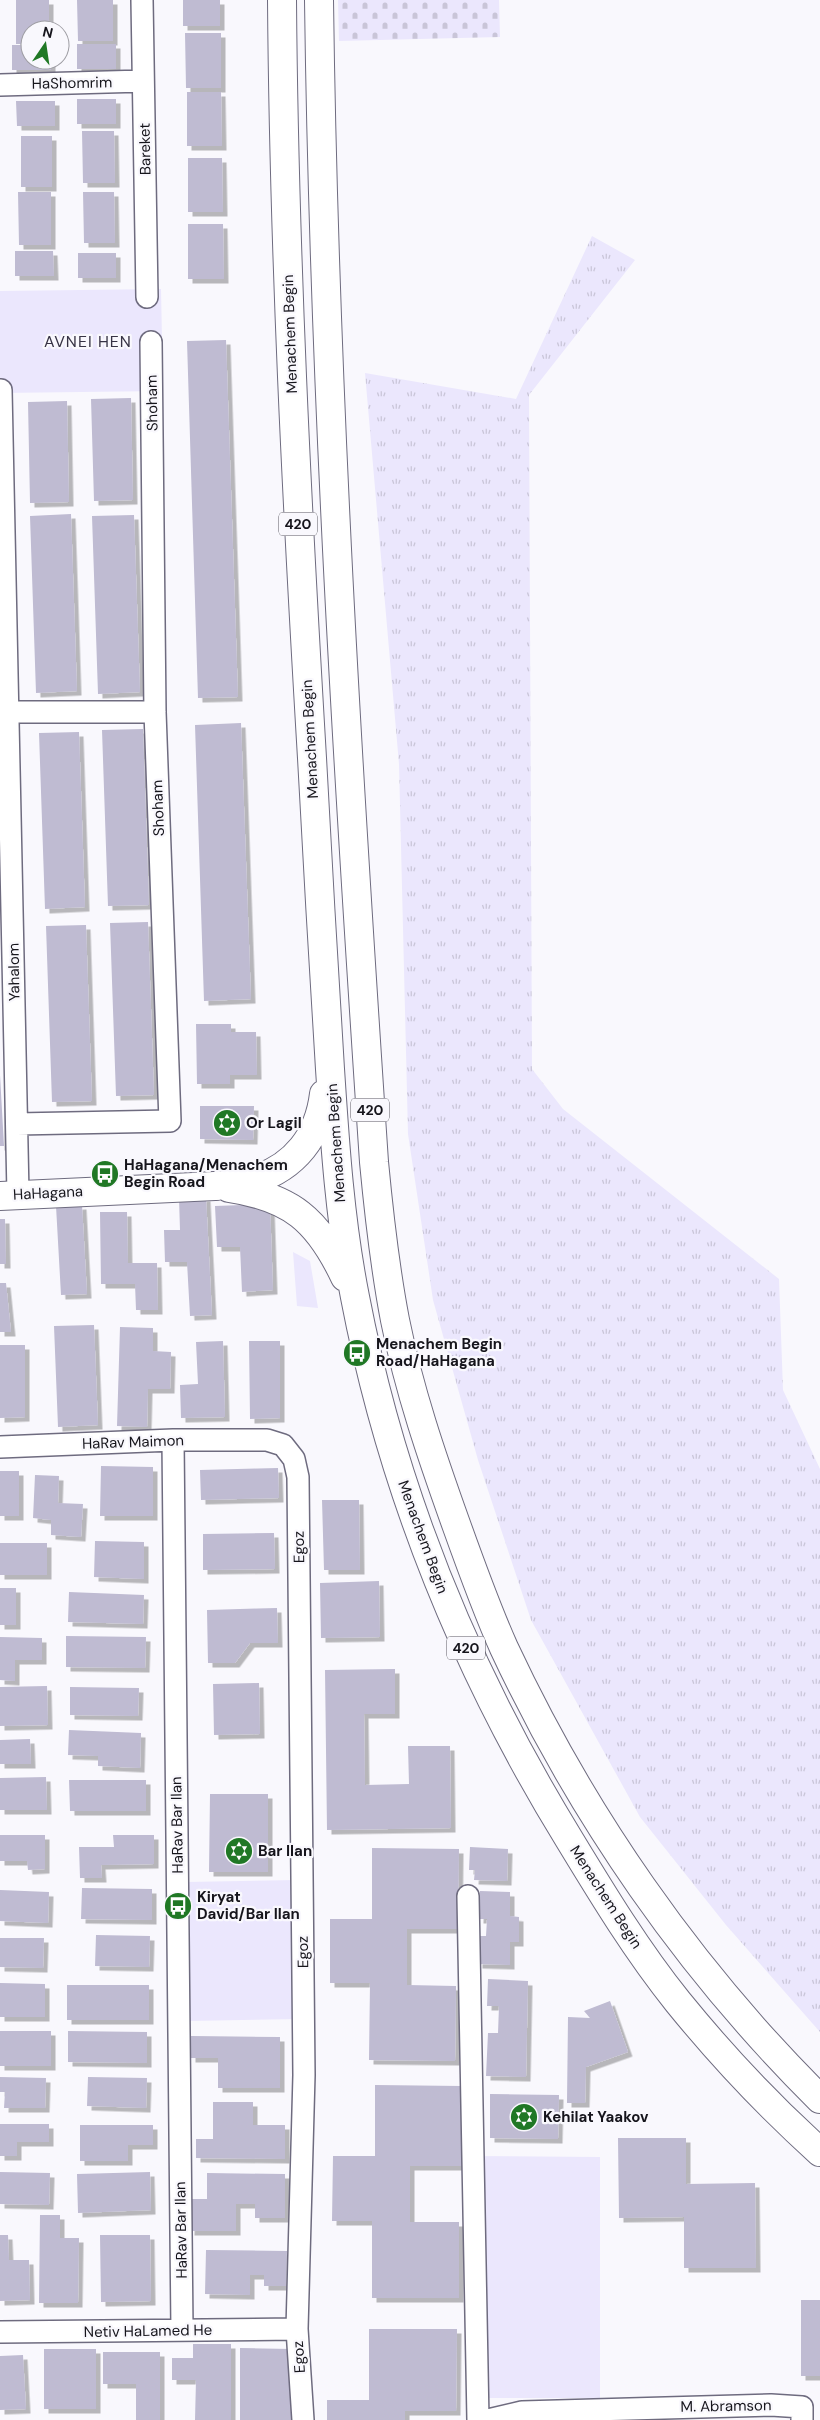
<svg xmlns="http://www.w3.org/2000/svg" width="820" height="2420" viewBox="0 0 820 2420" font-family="'DM Sans',sans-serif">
<defs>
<pattern id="grass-tufts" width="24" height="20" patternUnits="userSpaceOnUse" patternTransform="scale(1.25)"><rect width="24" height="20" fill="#ebe7fd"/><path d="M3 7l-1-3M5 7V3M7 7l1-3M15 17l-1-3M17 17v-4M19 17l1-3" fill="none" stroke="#c9c5d8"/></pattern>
<pattern id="cemetery-stones" width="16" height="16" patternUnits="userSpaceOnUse" patternTransform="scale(1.25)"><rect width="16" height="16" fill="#ebe7fd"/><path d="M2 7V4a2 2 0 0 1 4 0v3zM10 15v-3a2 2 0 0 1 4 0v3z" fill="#c9c5d8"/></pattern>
<filter id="shadow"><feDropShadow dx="4.5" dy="4.5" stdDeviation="0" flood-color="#0004"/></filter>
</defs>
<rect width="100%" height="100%" fill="#f9f8fd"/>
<path fill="url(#grass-tufts)" d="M592,236l43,24 -106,135 3,674 31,40 216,170 4,111 37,79v563l-94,-107 -86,-108 -109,-197 -53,-160 -45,-160 -25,-166 -9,-370 -34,-391 151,26z"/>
<path fill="url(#cemetery-stones)" d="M338,0h161l1,37 -161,4z"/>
<path fill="#ebe7fd" d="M161,289l2,102 -163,2v-102z
M293,1252l17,9 8,47 -21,-2z
M297,1880l3,139 -112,2 -2,-139z
M471,2156l129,1v241h-129z"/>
<path fill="#bfbbd2" filter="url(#shadow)" d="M16,0h33v30h-19v14h-14z
M77,0h36v41h-35z
M183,0h37v26h-37z
M185,33h36v55h-35z
M77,44h39v25h-39z
M12,45h18v15h21v10h-39z
M187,92h34l1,54h-35z
M77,99h39v25h-39z
M16,101h39v25h-38z
M82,131h32l1,52h-32z
M21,136h31v51h-31z
M188,158h34l1,54h-35z
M18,192h33v53h-32z
M83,192h31l1,51h-31z
M188,224h35l1,55h-36z
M15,251h38l1,25h-39z
M78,253h38v25h-38z
M226,340l12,357 -40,1 -11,-357z
M131,398l2,102 -39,1 -3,-102z
M67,401l2,101 -39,1 -2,-101z
M71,514l6,177 -41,2 -6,-177z
M134,515l6,177 -42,2 -6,-178z
M241,723l10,276 -47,2 -9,-276z
M143,729l6,176 -41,1 -6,-176z
M79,732l6,175 -40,2 -6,-176z
M148,922l6,173 -38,1 -6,-173z
M86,925l6,176 -40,1 -6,-176z
M196,1024h35v8h25l1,43h-27v9h-33z
M0,1075l4,71h-4z
M200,1106h54l-1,34 -53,-1z
M206,1197l6,118 -22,1 -3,-54h-22l-1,-32h16l-1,-32z
M270,1204l3,86 -31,2 -2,-45h-23l-2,-41z
M82,1205l5,89 -26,1 -5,-89z
M100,1212h27l1,51h29l1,47h-22l-1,-26h-34z
M0,1219h5l1,45h-6z
M0,1283h6l5,49h-11z
M94,1325l4,100 -40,2 -4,-101z
M120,1327l33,1v23l18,1 -1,37h-22l-1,38 -30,-1z
M223,1341l2,76 -44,1 -1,-33 18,-1 -2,-42z
M249,1341h31v77l-30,1z
M0,1345h25v72l-25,1z
M101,1466l52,1v49h-53z
M278,1468l1,30 -78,2 -1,-30z
M0,1471h19v45h-19z
M35,1475l24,1 -1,27 25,1 -2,33 -30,-2v-15l-18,-2z
M322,1500h37l1,70h-36z
M274,1533l1,36 -72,1v-36z
M95,1541l49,1v37l-50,-2z
M0,1543h47v32h-47z
M379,1581l1,56 -59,1 -1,-55z
M0,1588h16v37h-16z
M69,1592l75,3 -1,29 -75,-2z
M277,1608l1,35h-28l-15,20h-27l-1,-53z
M66,1636l80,1 -1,31 -79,-1z
M0,1637l42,1v22h-27v21l-15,-1z
M395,1669v45h-31l1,71 44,-1 -1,-38h42l1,82 -124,2 -2,-160z
M259,1683l1,51 -46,1 -1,-51z
M47,1686l1,39 -48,1v-39z
M70,1687l69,1 -1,28 -68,-1z
M69,1730l72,3 -1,35 -42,-2v-10l-30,-1z
M30,1739l1,25h-31v-24z
M46,1777l1,33h-47v-32z
M69,1780h77v31h-76z
M210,1794h58v78h-59z
M0,1835h45v34l-17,1 -1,-9h-27z
M113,1835h41v29l-53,1 1,13h-22l-1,-31h35z
M470,1847l38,2 -1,32 -33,-1 1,-10h-6z
M372,1848l87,1 -1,80h-51v56l49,1 -1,75 -86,-1 1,-77h-40v-64h42z
M82,1888l70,1v31l-71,-1z
M0,1890l49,2 -1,31 -48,-2z
M480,1891l30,1v24l9,1v25h-9v23l-32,-1v-28h8l1,-17h-8z
M96,1935l54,1 -1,31 -54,-1z
M0,1938h44l-1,30 -43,-1z
M488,1979l40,2 -2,96 -40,-1 2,-43h10l1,-27h-12z
M0,1983l45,1v33h-45z
M67,1985h82v35h-82z
M610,2001l18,51 -42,15 -1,36h-18l1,-86 22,1 -6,-7z
M0,2031h51v35h-51z
M68,2031l79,1v31l-79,-1z
M191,2036l89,1v51h-62v-30h-27z
M0,2077l46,1 -1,30h-41l1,-16h-5z
M88,2077l59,1 -1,30 -59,-2z
M375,2085l87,1v80h-52v56h49v76h-87v-77h-40l1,-65h42z
M490,2094l69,1 -1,44 -68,-1z
M213,2102h40v23h32v34l-89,-1v-19h17z
M0,2124h49v18h-32v14h-17z
M80,2125h73v20h-25v16h-48z
M618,2138h68v46l69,-1 1,85h-72v-51l-65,1z
M0,2172l50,1 -1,32 -49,-1z
M150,2172l1,38 -73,3 -1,-39z
M207,2173l78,1v44h-30v-14h-19v27h-46l1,-32h16z
M40,2215h20v23h19l-1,65h-39z
M0,2235h8l1,25h20l1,40 -30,1z
M100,2235h50l1,66 -50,1z
M206,2250l81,1 -1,35h-22v-11h-14v20l-45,-1z
M801,2300h19v76h-19z
M369,2329h88l-1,82h-51v9h-78v-20h42z
M193,2344h38v76h-36l1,-40h-24v-22h21z
M240,2348l53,1 -1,71h-52z
M44,2349h52v60h-52z
M103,2352h57v68h-24v-36h-33z
M23,2355l3,54 -26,1v-54z"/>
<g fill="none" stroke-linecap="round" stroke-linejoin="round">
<defs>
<path id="street" d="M142,0l5,297
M0,85l143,-4
M1,390l17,804
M8,712h147
M17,1124l153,-3 -15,-409 -4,-370
M173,1440l9,890
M0,1447l173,-7h94l16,5 11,14 4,18 6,598 -7,254 6,91
M468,1896l10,524
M0,2332l297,-3
M488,2420l34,-8 249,-7 31,2v13"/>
<path id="secondary" d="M0,1196l215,-10"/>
<path id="primary" d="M282,0c2,253 15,506 30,758 6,104 11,207 18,311 5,76 10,152 25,228 37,193 112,376 214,542 34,56 68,112 109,163 43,53 91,104 142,150
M319,0c5,388 29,775 55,1162 5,53 11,106 21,158 14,70 37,137 61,204 15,42 30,84 48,124 78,167 185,321 316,451
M215,1186c13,-2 27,-2 39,-6 41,-13 65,-44 70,-86
M229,1188c62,9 89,32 116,89"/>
</defs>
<use href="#street" stroke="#6e6b7f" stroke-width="24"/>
<use href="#secondary" stroke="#6e6b7f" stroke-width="30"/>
<use href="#primary" stroke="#6e6b7f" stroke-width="30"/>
<use href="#street" stroke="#fff" stroke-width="21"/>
<use href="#secondary" stroke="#fff" stroke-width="28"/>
<use href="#primary" stroke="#fff" stroke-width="28"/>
</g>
<defs>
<symbol id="synagogue-disc" viewBox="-11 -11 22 22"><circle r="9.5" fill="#207825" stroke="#f9f8fd"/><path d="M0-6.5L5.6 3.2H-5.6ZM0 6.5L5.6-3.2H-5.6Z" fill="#fff"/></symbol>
<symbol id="bus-disc" viewBox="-11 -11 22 22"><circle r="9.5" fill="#207825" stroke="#f9f8fd"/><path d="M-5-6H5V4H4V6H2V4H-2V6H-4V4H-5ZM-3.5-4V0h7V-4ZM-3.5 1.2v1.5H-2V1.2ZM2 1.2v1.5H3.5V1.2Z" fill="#fff"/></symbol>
</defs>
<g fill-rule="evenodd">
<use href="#synagogue-disc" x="211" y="1107" width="32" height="32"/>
<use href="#bus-disc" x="89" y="1158" width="32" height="32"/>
<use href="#bus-disc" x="341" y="1337" width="32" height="32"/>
<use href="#synagogue-disc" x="223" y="1835" width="32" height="32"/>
<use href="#bus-disc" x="162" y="1890" width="32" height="32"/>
<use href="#synagogue-disc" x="508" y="2101" width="32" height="32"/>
</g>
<g text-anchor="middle" stroke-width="4.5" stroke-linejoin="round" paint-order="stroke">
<g fill="#f9f8fd" stroke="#5a5960" stroke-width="1">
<rect x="279" y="512.5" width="38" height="23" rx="4"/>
<rect x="351" y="1098.5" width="38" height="23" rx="4"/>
<rect x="447" y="1636.5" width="38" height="23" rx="4"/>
</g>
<g font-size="14" font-weight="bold" fill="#16151c">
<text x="298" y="529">420</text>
<text x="370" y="1115">420</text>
<text x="466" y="1653">420</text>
</g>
<g font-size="15" fill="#16151c" stroke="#f9f8fd">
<text transform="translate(72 83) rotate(-1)" y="5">HaShomrim</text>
<text transform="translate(145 149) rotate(-91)" y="5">Bareket</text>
<text transform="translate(290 334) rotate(-92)" y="5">Menachem Begin</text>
<text transform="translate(152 403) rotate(-91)" y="5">Shoham</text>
<text transform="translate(310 739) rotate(-93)" y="5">Menachem Begin</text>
<text transform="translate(158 808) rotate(-92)" y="5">Shoham</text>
<text transform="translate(14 972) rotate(-91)" y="5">Yahalom</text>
<text transform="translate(336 1143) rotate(-94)" y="5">Menachem Begin</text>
<text transform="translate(48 1193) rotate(-3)" y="5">HaHagana</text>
<text transform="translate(133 1442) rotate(-2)" y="5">HaRav Maimon</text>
<text transform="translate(423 1537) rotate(70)" y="5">Menachem Begin</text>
<text transform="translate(299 1547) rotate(-91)" y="5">Egoz</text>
<text transform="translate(177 1825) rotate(-91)" y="5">HaRav Bar Ilan</text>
<text transform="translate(606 1897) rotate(57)" y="5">Menachem Begin</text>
<text transform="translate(303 1952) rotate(-91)" y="5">Egoz</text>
<text transform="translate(181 2230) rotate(-91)" y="5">HaRav Bar Ilan</text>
<text transform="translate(148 2331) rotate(-1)" y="5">Netiv HaLamed He</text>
<text transform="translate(299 2357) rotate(-94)" y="5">Egoz</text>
<text transform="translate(726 2406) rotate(-1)" y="5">M. Abramson</text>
</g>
<g font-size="15" font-weight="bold" fill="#16151c" stroke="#f9f8fd" text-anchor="start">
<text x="246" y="1128">Or Lagil</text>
<text x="124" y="1170">HaHagana/Menachem<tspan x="124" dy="17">Begin Road</tspan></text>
<text x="376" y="1349">Menachem Begin<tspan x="376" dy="17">Road/HaHagana</tspan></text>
<text x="258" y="1856">Bar Ilan</text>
<text x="197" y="1902">Kiryat<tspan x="197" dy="17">David/Bar Ilan</tspan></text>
<text x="543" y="2122">Kehilat Yaakov</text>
</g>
<g font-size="16" letter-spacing="1" fill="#373345" stroke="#f9f8fd">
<text x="88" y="347">AVNEI HEN</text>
</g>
</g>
<g transform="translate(45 45) rotate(13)"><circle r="24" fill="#f9f8fd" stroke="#9e9da3"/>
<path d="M0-4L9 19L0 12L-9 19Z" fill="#207825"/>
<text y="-8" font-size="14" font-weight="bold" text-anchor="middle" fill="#16151c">N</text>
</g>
</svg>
